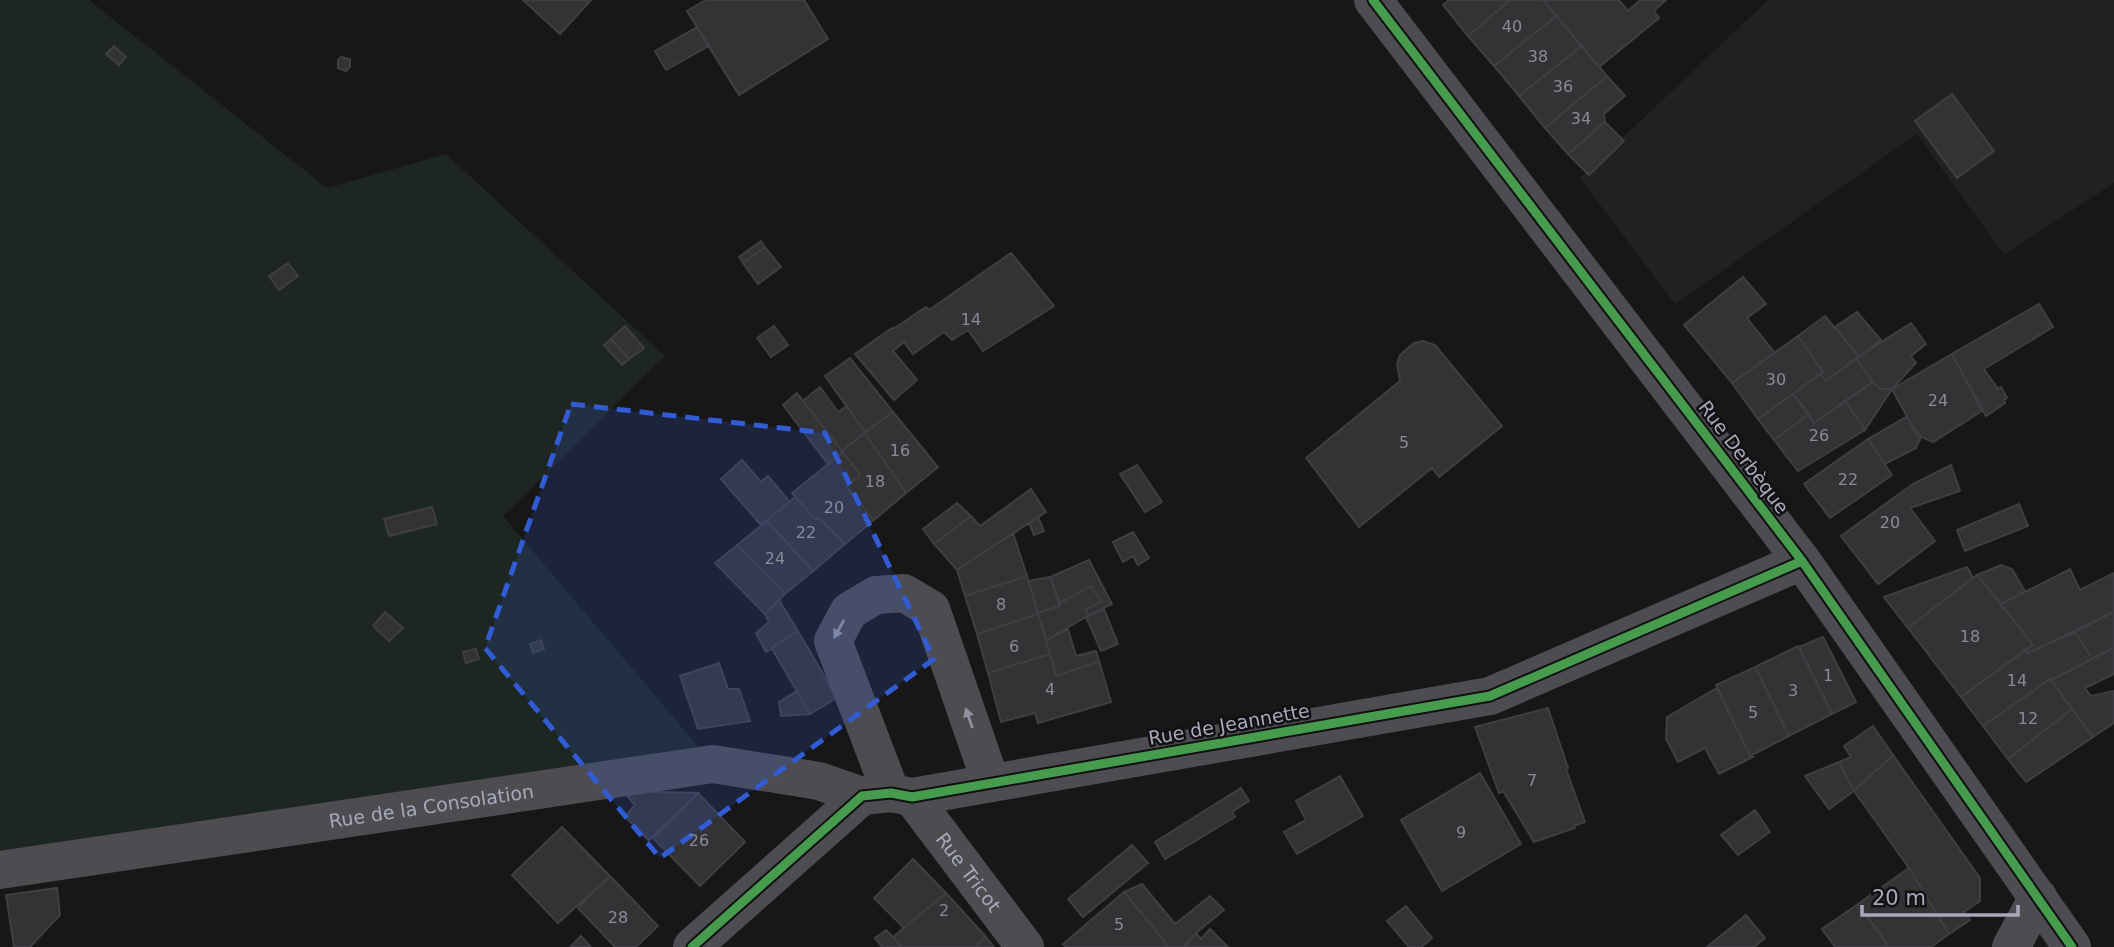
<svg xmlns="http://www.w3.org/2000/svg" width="2114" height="947" viewBox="0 0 2114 947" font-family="'DejaVu Sans',sans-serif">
<rect width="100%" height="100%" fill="#171717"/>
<path fill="#212123" d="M1768,0h346v183l-110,72 -87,-121 -242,170 -95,-126z"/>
<path fill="#1e2621" d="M0,0h89l238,188 119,-34 219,202 -162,160 210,248 -713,106z"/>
<path fill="#333335" stroke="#3f3f43" stroke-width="2" d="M523,0h68l-31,34z
M706,0h98l24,39 -89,56 -52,-84z
M1449,0h61l-42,36 -25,-31z
M1510,0h33l13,16 -62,50 -26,-30z
M1543,0h76l9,11 12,-11h26l-12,11 5,7 -60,49z
M1556,16l26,30 -63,50 -25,-30z
M697,27l12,19 -43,24 -11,-19z
M114,46l12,11 -7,8 -13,-11z
M1582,46l25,30 -62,52 -26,-32z
M341,57l9,2v8l-4,4 -8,-3v-8z
M1607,76l18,20 -21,18 1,8 -37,32 -23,-26z
M1952,94l42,57 -37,27 -42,-57z
M1605,122l19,19 -35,34 -21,-21z
M761,241l4,6 -22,16 -4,-6z
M765,247l16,20 -23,17 -15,-21z
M1011,253l43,53 -71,45 -15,-21 -16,10 -8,-8 -31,22 -9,-12 -11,9 24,29 -23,20 -39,-46 37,-26 1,1 33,-22 3,3z
M288,263l10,13 -19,14 -10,-14z
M1743,277l23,27 -19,14 28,35 -43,30 -48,-58z
M2039,304l14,23 -69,42 14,20 3,-2 6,11 -3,2 1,3 -19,13 -34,-62z
M1857,312l24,28 -22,17 -24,-30z
M1825,316l34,41 -33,24 -6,-7 3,-2 -25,-36z
M1911,323l15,21 -15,12 5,7 -24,26h-11l-8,-7 -17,-24z
M625,326l19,22 -15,11 -18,-20z
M774,326l14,19 -17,12 -14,-19z
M1798,336l25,36 -65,47 -26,-36z
M611,339l18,20 -7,6 -18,-20z
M1423,341l12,4 67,81 -63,51 -7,-9 -73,59 -53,-69 94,-77 -3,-17 3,-9 14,-12z
M1952,354l30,57 -49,31 -16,-7 -25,-46z
M850,358l43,54 -28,20 -40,-56z
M1856,358l17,24 -59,41 -21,-29 27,-20 6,7z
M1873,382l8,7h11l-27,41 -20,-29z
M820,387l18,25 9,-6 18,26 -23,19 -39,-50z
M797,393l46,59 -15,12 -45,-59z
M1793,394l16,20 -35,26 -16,-21z
M1845,401l20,29 -67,41 -24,-31 35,-26 5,9z
M893,412l45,55 -32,26 -41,-60z
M1906,417l15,20 -5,11 -31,16 -17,-25z
M865,433l41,60 -32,27 -28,-33 14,-12 -18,-24z
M1868,439l24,36 -62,43 -26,-34z
M843,452l17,23 -14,12 28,33 -29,24 -26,-26 -3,2 -24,-27z
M742,460l19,22 7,-6 22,26 -29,23 -40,-46z
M1137,465l25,37 -17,10 -25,-38z
M1951,465l9,26 -50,17 25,33 -57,43 -37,-48 72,-52z
M1031,489l15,23 -89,58 -23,-26 37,-28 9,10z
M795,497l21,23 3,-2 26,26 -32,27 -46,-50z
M957,503l14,13 -37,28 -11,-15z
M2019,504l9,22 -63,25 -8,-21z
M432,507l5,17 -48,12 -5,-17z
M1038,517l6,14 -10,4 -5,-12z
M767,521l46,50 -28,23 -48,-49z
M1133,532l16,26 -11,7 -5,-9 -10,6 -10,-20z
M1013,533l14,43 -62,20 -8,-26z
M737,545l48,49 -20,20 -50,-51z
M1089,560l23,44 -23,11 -4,-5 16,-9 -10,-15 -31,17 -10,-26z
M2001,565l11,4 13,22 -24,13 -24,-29z
M1967,567l6,11 -65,50 -24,-31z
M2070,569l10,21 34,-17v39l-86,41 -3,-3 8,-5 -32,-41z
M1977,575l56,70 -72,52 -53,-69z
M1027,576l11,38 -61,20 -12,-38z
M1050,577l10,29 -22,7 -9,-32z
M1091,586l10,15 -16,9 4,5 -43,25 -8,-27 22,-7v-3z
M779,600l19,31 -32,21 -10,-19 13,-11 -4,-8z
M1104,609l14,35 -17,7 -15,-34z
M385,612l18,16 -14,13 -16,-15z
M2114,612v35l-22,12 -17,-27z
M1038,614l12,40 -62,19 -11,-39z
M1068,629l8,27 20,-5 3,10 -43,15 -10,-36z
M798,631l39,67 -27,16 -39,-67z
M2075,632l17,27 -41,21 -1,-1 -67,47 -22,-29 64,-47 3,3z
M1823,637l33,65 -24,12 -33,-67z
M541,640l3,9 -11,4 -3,-9z
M1798,646l34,68 -43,22 -34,-69z
M2114,648v26l-29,14 6,8 23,-5v32l-21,14 -42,-57z
M476,649l3,10 -13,4 -3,-11z
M1050,654l6,22 43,-15 12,41 -73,21 -3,-10 -34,9 -13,-49z
M719,663l9,26h11l11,32 -52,8 -18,-53z
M1755,667l34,69 -39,20 -34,-71z
M2050,679l22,30 -64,50 -25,-33z
M1717,688l33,68 3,1 -34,17 -14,-26 -27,14 -12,-23 1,-22z
M797,691l13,23 -29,2 -2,-14z
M1548,708l20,60 -2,1 19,53 -11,4 1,2 -41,14 -31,-51 -4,2 -24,-66z
M2072,709l21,28 -67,45 -18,-23z
M1873,726l20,29 -39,36 -15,-29 12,-5 -7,-11z
M1893,755l87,123v23l-16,11 6,8 -21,14 -40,-66 -55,-77z
M1839,762l15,29 -25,18 -24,-33z
M1480,773l41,71 -79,47 -41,-71z
M1340,776l23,40 -66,38 -13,-22 22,-12 -10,-19z
M1241,788l8,13 -17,11 3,5 -70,42 -10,-17z
M623,791l75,2 -49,47 -24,-23 10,-12z
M698,793l47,49 -45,44 -47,-48z
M1755,810l15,22 -32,23 -17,-20z
M562,827l48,49 -52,47 -46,-48z
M1132,845l16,18 -65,54 -15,-18z
M913,859l33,34 -42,35 -30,-30z
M1909,868l40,66 -18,13h-42l-31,-43z
M610,876l48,50 -22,21h-21l-37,-39z
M1142,884l33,40 35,-28 14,14 -28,23 -12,14h-15l-45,-55z
M57,888l3,27 -30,32h-16l-8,-52z
M1124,892l45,55h-103l-3,-3z
M946,893l40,44 -12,10h-72l-9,-10z
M1858,904l15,20 16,23h-54l-13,-18z
M1406,906l26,32 -11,9h-12l-22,-26z
M1746,915l19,23 -11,9h-47z
M1210,929l18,18h-44l12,-14 5,6z
M886,930l7,7 9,10h-20l-7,-9z
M581,936l10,11h-21z
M986,937l8,10h-20z"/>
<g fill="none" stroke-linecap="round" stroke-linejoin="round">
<g stroke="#4c4c51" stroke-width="38">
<path d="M1373,0l429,561 270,386"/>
<path d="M891,793l-58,-152 16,-30 27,-16 28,-2 27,16 60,174"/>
<path id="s1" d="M912,797l113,150"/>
<path id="s2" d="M0,870l713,-106 106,17 43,15"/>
<path d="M692,947l170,-151 29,-3 21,4 578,-101 312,-135"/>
<path d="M2011,947l27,-50"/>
</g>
<defs>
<path id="cycleway" d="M1373,0l429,561 270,386
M692,947l170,-151 29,-3 21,4 578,-101 312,-135"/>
</defs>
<use href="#cycleway" stroke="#111113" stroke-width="13"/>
<use href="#cycleway" stroke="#469c4c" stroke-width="9"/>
</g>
<defs><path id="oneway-solid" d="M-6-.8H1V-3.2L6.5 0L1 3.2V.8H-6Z" transform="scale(1.75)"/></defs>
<g fill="#90929f">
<use href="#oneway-solid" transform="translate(839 629) rotate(119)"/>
<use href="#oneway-solid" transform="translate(969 718) rotate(-109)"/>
</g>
<path fill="#325cd3" fill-opacity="0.2" stroke="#325cd3" stroke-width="5" stroke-dasharray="14 9" stroke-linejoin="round" d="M571,404l254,29 109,226 -274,199 -175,-210z"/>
<g text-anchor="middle" stroke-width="5" stroke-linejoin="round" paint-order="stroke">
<g font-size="16" fill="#898c98">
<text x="1512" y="32">40</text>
<text x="1538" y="62">38</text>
<text x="1563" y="92">36</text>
<text x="1581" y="124">34</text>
<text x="971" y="325">14</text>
<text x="1776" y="385">30</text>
<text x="1938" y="406">24</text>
<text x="1819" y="441">26</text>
<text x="1404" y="448">5</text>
<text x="900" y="456">16</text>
<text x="1848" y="485">22</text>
<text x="875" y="487">18</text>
<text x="834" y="513">20</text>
<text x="1890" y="528">20</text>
<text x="806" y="538">22</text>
<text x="775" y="564">24</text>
<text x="1001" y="610">8</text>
<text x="1970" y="642">18</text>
<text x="1014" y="652">6</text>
<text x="1828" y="681">1</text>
<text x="2017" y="686">14</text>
<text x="1050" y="695">4</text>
<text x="1793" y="696">3</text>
<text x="1753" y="718">5</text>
<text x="2028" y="724">12</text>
<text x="1532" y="786">7</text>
<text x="1461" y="838">9</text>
<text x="699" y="846">26</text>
<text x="944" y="916">2</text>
<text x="618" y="923">28</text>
<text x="1119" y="930">5</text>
</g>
<g font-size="19" fill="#a6a9b9" stroke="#111113">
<text transform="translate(1744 457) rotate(53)" y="7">Rue Derbèque</text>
<text transform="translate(1229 724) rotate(-10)" y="7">Rue de Jeannette</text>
<text dy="7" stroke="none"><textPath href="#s2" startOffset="436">Rue de la Consolation</textPath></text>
<text dy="7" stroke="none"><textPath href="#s1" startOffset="94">Rue Tricot</textPath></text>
</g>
</g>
<path d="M1862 905v10h156v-10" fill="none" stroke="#a6a9b9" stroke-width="3.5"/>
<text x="1872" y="905" font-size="21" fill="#a6a9b9" stroke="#111113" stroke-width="5" paint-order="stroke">20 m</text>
</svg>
